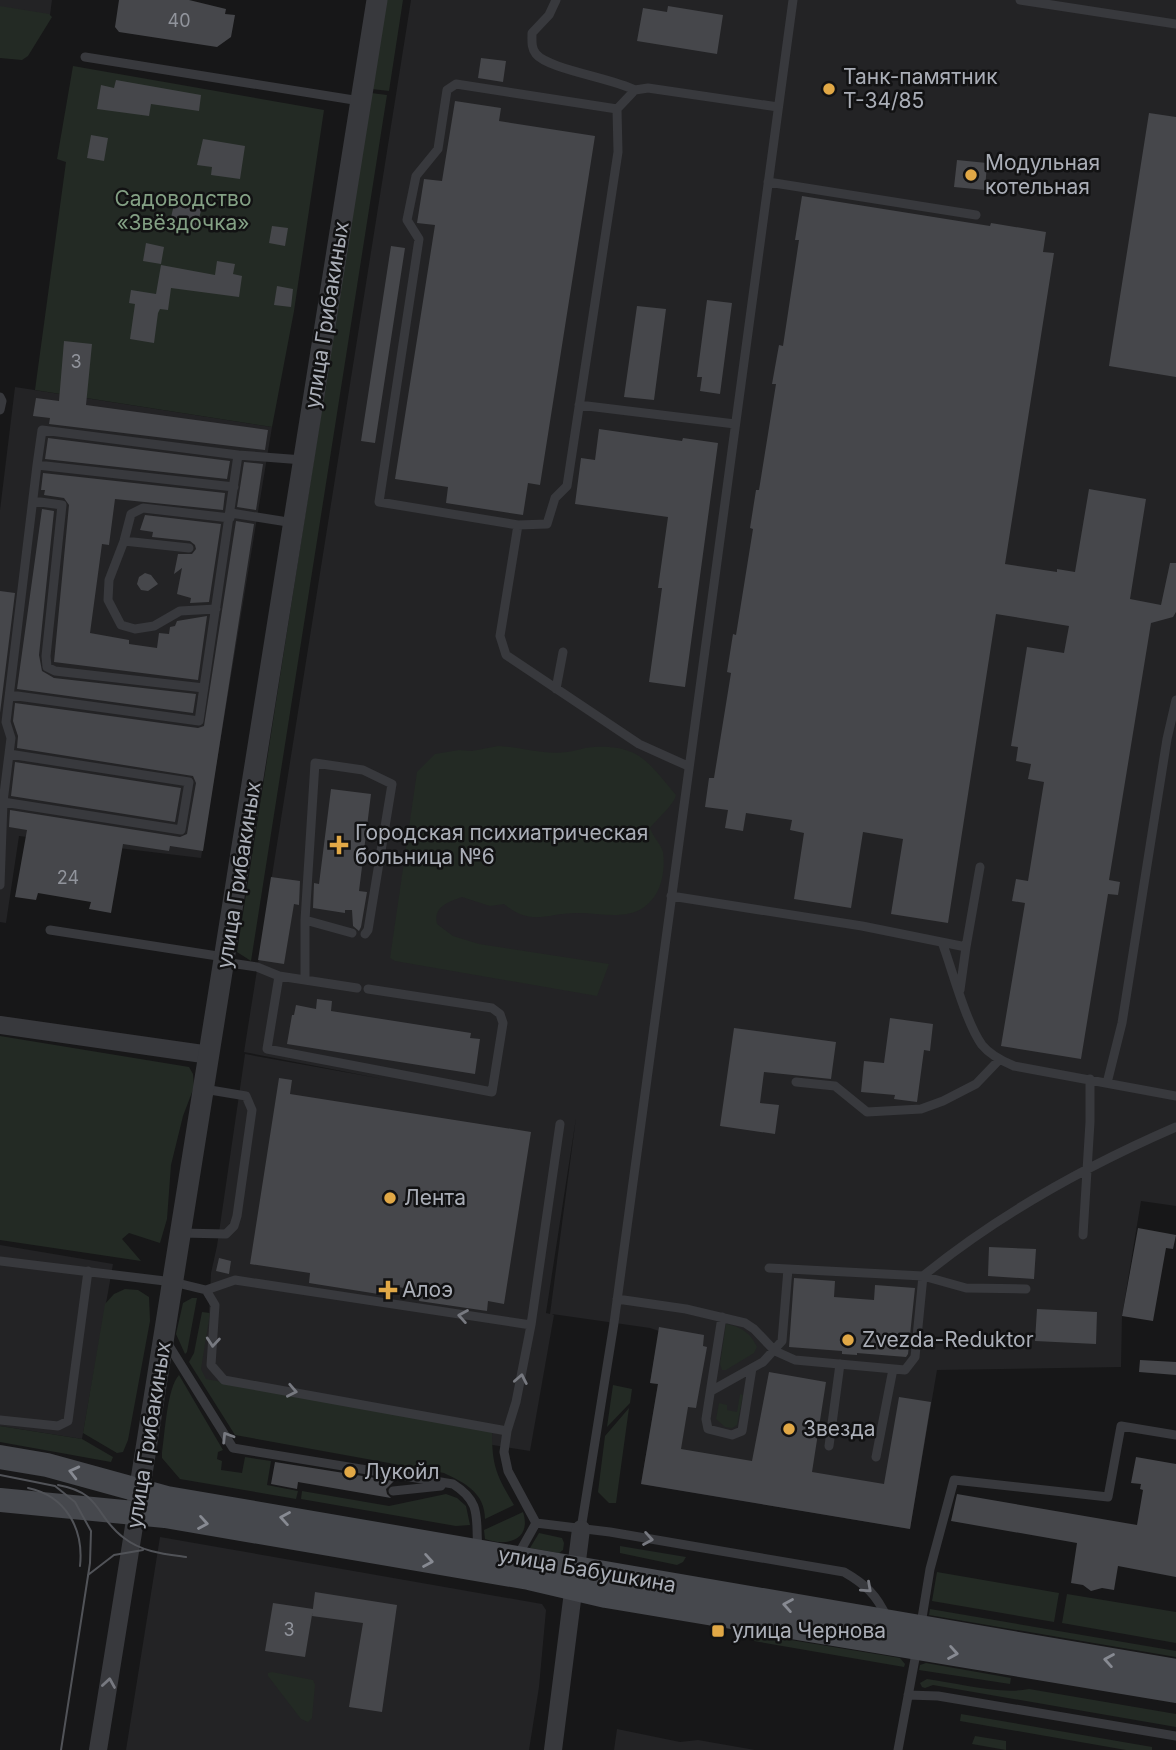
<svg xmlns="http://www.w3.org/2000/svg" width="1176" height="1750" viewBox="0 0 1176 1750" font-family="Inter,sans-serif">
<rect width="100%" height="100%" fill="#171718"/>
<path fill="#232325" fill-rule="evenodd" d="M0,0h52l-2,15 -50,40z
M411,0h765v1206l-35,-5 -19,115 -1,51 -184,3 -27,159 -269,-45 17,-100 -8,-1 9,-52 -9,-3 -98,-14 2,1 -24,136 -56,-9 1,-12 -270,-50 -6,-11 10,-56 2,-40 6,-27 28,-192 138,25 -139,-27zM576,1118l-26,196 -4,-1z
M15,387l257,40 -71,431 -182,-22 -13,87 -6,-1v-412z
M0,1245l113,19 -31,175 -82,-13z
M160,1537l382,67 4,6 -7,77 -10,63h-403z
M617,1729l63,13 18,-2 57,10h-141z"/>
<path fill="#232a24" d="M386,0h17l-14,91 -17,-2z
M0,6l49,8 3,3 -24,39 -6,4 -22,-2z
M73,66l251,44 -30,201 -22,116 -237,-37 31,-228 -9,-3z
M371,93l16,2 -136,866 -14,-9z
M498,746c24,1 45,9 69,6 9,-1 18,-5 27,-5 46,-2 55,16 82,48 -2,10 -19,24 -26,33 3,9 11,16 13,24 2,13 0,31 -7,42 -18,30 -50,19 -79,19 -31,0 -45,14 -73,-9l-14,2 -28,-9c-13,5 -29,9 -25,27l16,12 26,8 130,20 -12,32 -202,-35 -5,-3 27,-186 18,-18 24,-4 13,1z
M0,1036l189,31 4,7 1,13 -11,29 -12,49 -4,54 -7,24 -31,-10 -7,6 19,22 -141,-21z
M125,1289l13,1 11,7 1,24 -22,119 -5,12 -6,1 -34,-20 22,-129 9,-10z
M192,1298h5l-10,54 -2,2 -9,-20 7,-31z
M202,1312l8,1 -9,56 5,10 282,52 4,2c0,34 5,43 22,72l-29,14c0,-26 -20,-36 -41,-46l-209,-38 -46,-73 5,-9z
M726,1324c15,3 24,8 31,23l-3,6 -28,17h-4l-2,-6z
M179,1375l44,75 -5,2 -1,7 5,2 -1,9 21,3 3,-16 26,4 -4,24 31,6 -2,8 -116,-20 -18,-21v-6c3,-19 5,-64 17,-77z
M613,1385l19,4 -2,14 -23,24z
M740,1394l3,1 -6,30 -5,3 -7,-1 -9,-8 3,-16 8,2v5l10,2z
M629,1408l-13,95h-7l-11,-11 7,-56z
M0,1426l82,13 31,18 -2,5 -111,-20z
M302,1491l87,15 57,-12 11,4 9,8 4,19 -14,1 -155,-27z
M523,1512c9,28 -16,35 -38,27l-1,-9z
M539,1533l23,5 2,5 -1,7 -4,3 -29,-5z
M620,1546l66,11 -3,5 -6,3 -57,-12z
M937,1572l122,21 -5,29 -122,-21z
M1067,1594l109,18v31l-114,-20z
M930,1609l246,42v6l-247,-42z
M755,1634l145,24 5,6 -1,3 -150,-26z
M926,1663l85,15 -1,6 -91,-14 1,-5z
M272,1672l41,8 2,5 -3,33 -4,4 -7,-3 -33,-43v-3z
M927,1679c30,4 73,16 102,10l147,25v13l-243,-42 -8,3 -3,-1 -2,-4z
M961,1714l191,33v3h-26l-166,-29z
M975,1736l31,5v9l-34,-6z"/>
<path fill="#46474b" d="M119,0h70l37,9 -1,5 10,1 -4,22 -14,10 -98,-15 -4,-5z
M668,6l55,9 -6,39 -80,-13 6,-33 24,4z
M481,58l25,3 -3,21 -25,-4z
M116,80l85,15 -2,16 -48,-7 -2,12 -52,-7 4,-24 13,3z
M455,101l46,7 -2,13 96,15 -55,349 -12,-2 -5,32 -77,-12 2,-16 -53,-8 40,-254 -18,-2 7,-44 18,2z
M1149,113l27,4v260l-67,-11z
M91,135l17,3 -4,23 -17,-3z
M203,139l42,7 -5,33 -29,-4 1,-8 -15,-2z
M957,160l30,3 -2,27 -31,-3z
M802,196l188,30 1,-3 55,9 -3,20 11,1 -49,311 52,8v-3l18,3 14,-83 57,10 -16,100 31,6 9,-42h6v49l-3,5 -22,6 -42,257 11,2 -2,13 -10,-1 -27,165 -80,-13 24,-143 -13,-2 4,-22 12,2 16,-99 -16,-3 3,-15 -15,-3 2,-14 -7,-1 16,-99 37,6 5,-27 -73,-12 -48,309 -57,-9 12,-75 -40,-7 -12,76 -57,-9 10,-66 -14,-3 2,-10 -46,-7 -3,18 -18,-3 3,-18 -23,-3 4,-29h5l17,-105 -4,-1 6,-38 3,1 17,-106 -3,-1 6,-38h3l17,-106h-4l7,-39 4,1 16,-106h-4z
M175,200l27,6 -6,26 -27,-6z
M272,226l16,2 -3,18 -16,-3z
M146,243l18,4 -3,17 -18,-3z
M391,246l14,2 -30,195 -14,-2z
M217,261l18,3 -2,10 9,2 -3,21 -68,-9 -3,22 -8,-1 -2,4 -4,30 -24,-4 5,-35 -6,-1 2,-13 25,4 5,-29 54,10z
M277,286l16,3 -2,18 -17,-2z
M707,300l25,3 -12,91 -20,-3 2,-14h-5z
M637,306l29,3 -12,91 -30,-3z
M64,341l28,3 -6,61 182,25 -3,20 -216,-26 1,-6 -17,-2 3,-18 23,3z
M599,429l83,12 1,-3 35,5 -33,244 -36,-5 13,-94h-4l10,-71 -93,-13 6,-46 14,2z
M48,438l182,23 -3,18 -182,-20z
M244,462l19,2 -7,46 -19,-3z
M43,473l182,20 -2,17 -108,-11 -6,46 -7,-1 -12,89 39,7v4l28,4 2,-15 10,1 1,-7 5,-1 2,-5 30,-5 -9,64 -144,-18 15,-157 -5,-7 -20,-3 1,-5h-4z
M42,509l12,2 -15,144 3,16 12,7 142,16 -3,19 -176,-24z
M145,515l76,9 -12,78 -19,1 1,-5 -14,-4 5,-26 -8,6 4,-20h14l4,-5 -1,-4 -5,-4 -38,-4 1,-5 -13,-2z
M236,521l18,3 -51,327 -33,-5 -1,5 -46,-7 -12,69 -22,-4 2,-7 -53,-9 -2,7 -21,-3 12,-67 -18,-3 1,-17 170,27 7,-3 9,-51 -3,-7 -176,-28 1,-12 -5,-15 2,-18 183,25 6,-2z
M145,573l6,2 7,9 -10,7 -7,-1 -4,-6 2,-7z
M0,591l15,2 -15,120z
M15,762l166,26 -6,34 -164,-26z
M331,789l40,5 -12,97 8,1 -6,35 -2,4 -6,-5 -1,-16h-7v3l-32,-5 1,-25 5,1z
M271,877l29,4 -1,24 -5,-1 -10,60 -26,-4z
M317,999l15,2 -1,10 140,22 -1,5 10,1 -5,35 -188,-30 5,-29h2l2,-10 20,4z
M890,1018l43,6 -3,27 -6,-1 -7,52 -23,-3 1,-4 -34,-3 3,-31 20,2z
M734,1028l102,14 -5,37 -67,-7 -4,31 19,2 -4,29 -55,-8z
M279,1078l13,2 -2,14 241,38 -27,172 -16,-3 -1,10 -68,-10 1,-10 -27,-5 -2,10 -82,-13 1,-10 -60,-9z
M1138,1228l38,7 -3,14 -7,-1 -13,73 -31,-5z
M989,1247l47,2 -2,30 -46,-3z
M219,1258l12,3 -2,13 -13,-3z
M794,1278l41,3 -1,16 40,3 1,-15 40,3 -7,66 -2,3 -49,-4v2l-15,-1v-3l-53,-4z
M1037,1309l60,3 -1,32 -61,-3z
M659,1327l45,8 -1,11 4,1 -11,61 -8,-1 -7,42 71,12 17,-89 57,10 -14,90 72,12 15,-87 32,5 -21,127 -269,-45 17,-100 -8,-1z
M1140,1360l36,2v13l-37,-3z
M1136,1457l40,7v113l-58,-11 -4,24 -12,-2 -11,3 -8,-6 -12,-2 6,-40 -126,-22 6,-27 180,31 6,-35 -3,-1 1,-5 -10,-1z
M275,1462l119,19 -8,8 1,5 4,4 -93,-16 -1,7 -26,-5z
M315,1592l82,13 -15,107 -33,-5 14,-84 -51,-7z
M273,1603l40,6 -8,48 -40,-6z"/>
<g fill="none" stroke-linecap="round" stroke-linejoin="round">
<path stroke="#38393d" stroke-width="9" d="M556,0l-7,15 -17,18c0,8 -1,15 4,21 12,15 76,24 99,36
M1020,0l156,24
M85,57l275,44
M456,84l161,25 1,43 -51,334 -12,12 -8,26 -29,1 -139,-23 40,-263 -12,-19 9,-44 22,-27 9,-59z
M617,109l18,-19 13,-2 130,19
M768,182l208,33
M0,397l2,4 -2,9
M579,405l156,19
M238,455l65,5
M37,465l197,22
M33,501l29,4 -16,151 1,11 8,4 149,17
M231,513l63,10
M518,525l-18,111 6,19 133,89 49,22
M124,541l65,7
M216,609l-36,2 -26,15 -19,3 -14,-4 -13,-25 1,-20 15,-39 7,-27 12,-6 87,10
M556,689l7,-37
M3,802l178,28 8,-48 -180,-28
M0,885l3,-83 8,-64 -5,-16 31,-257 5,-35 196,25 -39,266 -189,-26
M671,896l191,30 104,21 14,-80
M305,920l47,13
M50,930l174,27
M942,942c10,27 24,81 40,103 8,10 20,16 32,21l162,30
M224,962l33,5 22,9 78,12
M279,976l-12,73 225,43 11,-69 -3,-9 -8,-6 -124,-19
M305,979v-59l10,-157 48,7 29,14 -24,146 -3,4
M960,990l6,-43
M796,1082l39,4 32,26 54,-3 22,-8 33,-17 23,-24
M1107,1083l15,-60 45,-284 9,-39
M181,1233l45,1 8,-8 3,-10 15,-106 -6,-14 -42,-7
M1083,1235l7,-113v-43
M0,1261l173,21 33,8 29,-10 296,45
M769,1268l154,8c76,-62 163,-110 253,-149
M206,1290l9,15 -4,60 13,15 283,51
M617,1299l69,10 59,14 9,6 21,22 20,9 110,10 10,-13 8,-81 43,12 60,1
M722,1317l-16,102 2,10 24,6 10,-4 10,-63
M166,1341l67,107 220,36c30,19 22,35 25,65
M711,1391l52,-29 19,-21 6,-72
M0,1420l58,6 10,-5 20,-150
M829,1446l11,-82
M876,1457l17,-88
M393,1491l48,-5
M536,1523l-28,-52 -4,-19 3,-21 9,-29 15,-77 29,-201
M536,1523l74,9 234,40c21,12 33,23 43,46
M581,1529l33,-206 179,-1323
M518,1555l18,-32
M921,1624l9,-55 24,-89 154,17 13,-71 55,9
M908,1695l30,1 238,40
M898,1750l19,-102"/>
<path stroke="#38393d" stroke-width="18" d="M0,1025l210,30
M98,1750l38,-236
M553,1750l28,-221"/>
<path stroke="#38393d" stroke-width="21" d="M137,1505l240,-1505"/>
<path stroke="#46484d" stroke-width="24" d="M0,1457l47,8 120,33 1009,173
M0,1500l165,16 364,62 77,18 570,95"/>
<path stroke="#515358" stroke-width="2" d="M0,1475l55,11 20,16 16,29 -1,32 -29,187
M58,1485c45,8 37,32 66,53 18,14 40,16 62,19
M28,1488c38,8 56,41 52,78
M88,1575l26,-20 29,-5"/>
</g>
<defs><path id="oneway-chevron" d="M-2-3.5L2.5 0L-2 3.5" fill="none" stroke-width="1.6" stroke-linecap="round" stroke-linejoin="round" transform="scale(1.75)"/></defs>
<g stroke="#777980">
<use href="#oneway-chevron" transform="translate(463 1316) rotate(-170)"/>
<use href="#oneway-chevron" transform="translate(213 1342) rotate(95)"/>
<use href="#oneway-chevron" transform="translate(521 1379) rotate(-79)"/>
<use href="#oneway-chevron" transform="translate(292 1391) rotate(11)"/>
<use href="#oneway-chevron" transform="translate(227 1437) rotate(-122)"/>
<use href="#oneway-chevron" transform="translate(648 1539) rotate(10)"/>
<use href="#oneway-chevron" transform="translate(867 1588) rotate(42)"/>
<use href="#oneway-chevron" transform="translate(109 1683) rotate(-81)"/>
</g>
<g stroke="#878a92">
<use href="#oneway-chevron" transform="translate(74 1472) rotate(-166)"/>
<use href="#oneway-chevron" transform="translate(285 1518) rotate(-170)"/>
<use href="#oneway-chevron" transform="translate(203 1523) rotate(10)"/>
<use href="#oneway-chevron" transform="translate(428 1561) rotate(10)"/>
<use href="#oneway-chevron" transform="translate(788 1605) rotate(-170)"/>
<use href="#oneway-chevron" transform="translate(953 1653) rotate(10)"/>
<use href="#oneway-chevron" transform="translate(1109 1660) rotate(-170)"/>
</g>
<g fill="#e1a846" stroke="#121213" stroke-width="2.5">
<circle cx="829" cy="89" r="7"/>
<circle cx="971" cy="175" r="7"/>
<path d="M335.5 834.5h7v7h7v7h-7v7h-7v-7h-7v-7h7z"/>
<circle cx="390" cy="1198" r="7"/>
<path d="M384.5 1279.5h7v7h7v7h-7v7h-7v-7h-7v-7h7z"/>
<circle cx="848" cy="1340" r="7"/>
<circle cx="789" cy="1429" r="7"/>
<circle cx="350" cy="1472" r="7"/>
<rect x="711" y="1624" width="14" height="14" rx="3.5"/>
</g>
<g text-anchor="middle" stroke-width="5" stroke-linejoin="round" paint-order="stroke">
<g font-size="18" fill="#91949c">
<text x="179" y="27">40</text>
<text x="76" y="368">3</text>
<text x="68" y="884">24</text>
<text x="289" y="1636">3</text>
</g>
<g font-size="21" fill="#aaaeb7" stroke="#121213" text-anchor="start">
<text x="843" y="84">Танк-памятник<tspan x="843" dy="24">Т-34/85</tspan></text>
<text x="985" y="170">Модульная<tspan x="985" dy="24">котельная</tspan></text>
<text x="355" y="840">Городская психиатрическая<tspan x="355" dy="24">больница №6</tspan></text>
<text x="404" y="1205">Лента</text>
<text x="402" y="1297">Алоэ</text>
<text x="862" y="1347">Zvezda-Reduktor</text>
<text x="803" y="1436">Звезда</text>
<text x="364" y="1479">Лукойл</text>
<text x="732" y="1638">улица Чернова</text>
</g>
<g font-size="21" fill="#83a084" stroke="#121213">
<text x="183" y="206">Садоводство<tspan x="183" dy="24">«Звёздочка»</tspan></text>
</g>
<g font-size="21" fill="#aaaeb7" stroke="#121213">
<text transform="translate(327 315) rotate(-81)" y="7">улица Грибакиных</text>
<text transform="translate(239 875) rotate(-81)" y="7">улица Грибакиных</text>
<text transform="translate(149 1435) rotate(-81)" y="7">улица Грибакиных</text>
<text transform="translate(587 1570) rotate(10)" y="7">улица Бабушкина</text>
</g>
</g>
</svg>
